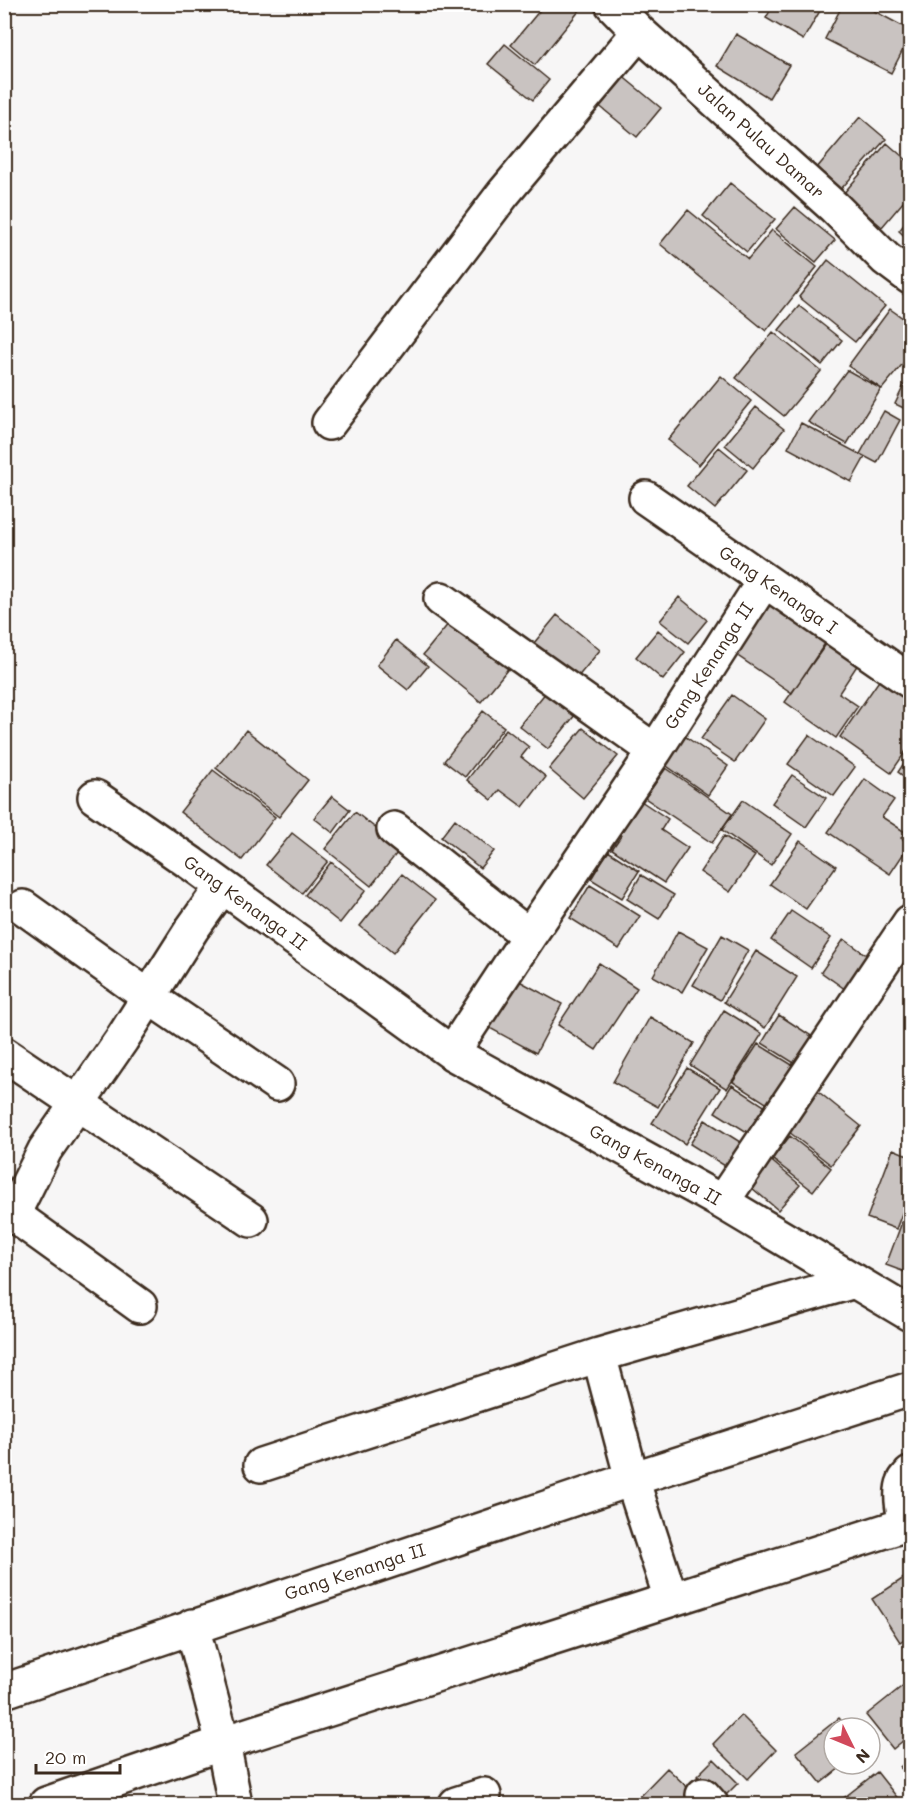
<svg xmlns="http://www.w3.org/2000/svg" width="915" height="1809" viewBox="0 0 915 1809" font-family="Mali,sans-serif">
<rect width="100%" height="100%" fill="#f7f6f6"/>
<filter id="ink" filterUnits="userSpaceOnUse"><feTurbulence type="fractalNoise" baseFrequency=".0167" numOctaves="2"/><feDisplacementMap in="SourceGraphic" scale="12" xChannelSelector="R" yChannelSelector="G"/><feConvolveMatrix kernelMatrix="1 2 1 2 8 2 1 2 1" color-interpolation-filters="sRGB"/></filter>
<g filter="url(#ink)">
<path fill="#c9c3c1" stroke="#3b2a1e" stroke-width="1.5" d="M545,4h28l7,6 -45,55 -24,-20z
M774,4h50l-21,36 -37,-22z
M843,4h18l49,26v6l-19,37 -66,-34z
M736,34l53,31 -20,33 -52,-32z
M505,44l44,36 -16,20 -45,-36z
M615,70l46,38 -24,29 -46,-38z
M860,117l26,22 -46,51 -24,-21z
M887,143l23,20v31l-28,33 -39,-33z
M730,183l45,36 -28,33 -44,-36z
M795,207l40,33 -19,22 -40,-33z
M688,210l60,49 24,-29 45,37 -51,64 -106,-87z
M910,217v24l-11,-10z
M828,260l57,46 -30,36 -56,-45z
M799,306l43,34 -20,25 -43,-35z
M890,309l20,14v32l-28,34 -34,-23z
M773,332l48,39 -37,45 -48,-38z
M847,370l34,19 -34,55 -39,-22z
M910,373v38l-15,-7z
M721,376l30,25 -52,64 -31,-25z
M756,407l28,22 -31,39 -28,-23z
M884,411l16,9 -23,43 -17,-9z
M801,423l64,34 -14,25 -63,-34z
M719,447l28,23 -32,39 -28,-23z
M758,596l68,46 -34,51 -69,-47z
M679,597l28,23 -19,23 -28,-22z
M557,615l43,35 -23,28 -43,-35z
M453,618l58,47 -30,37 -58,-47z
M658,630l27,22 -22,28 -27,-23z
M396,640l32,26 -20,24 -31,-25z
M829,640l31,21 -21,32 19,13 -22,32 -51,-36z
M887,669l23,16v60l-19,28 -51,-36z
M550,687l29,23 -31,39 -29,-23z
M732,695l33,24 -30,43 -34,-23z
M483,711l21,16 -39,50 -21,-16z
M583,728l35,28 -35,42 -34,-29z
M506,729l23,18 -8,10 25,20 -23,30 -23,-17 -8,10 -25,-20z
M246,730l62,50 -29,37 -63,-49z
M683,735l45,31 -20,29 -44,-31z
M809,735l46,32 -21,29 -46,-32z
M910,754v27l-12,-9z
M666,768l66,46 -20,29 -67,-45z
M213,770l62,47 -33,43 -62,-48z
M792,775l34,23 -20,29 -34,-24z
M865,779l29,21 -12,17 23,15 -4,6 9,6 -20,30 -62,-42z
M332,796l18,14 -17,23 -19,-15z
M743,800l49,34 -21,31 -49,-35z
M641,801l27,18 -7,11 27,18 -24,35 -52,-34 9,-13 -11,-7 9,-14 9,6z
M355,812l46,36 -30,38 -46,-37z
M455,819l39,32 -14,17 -39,-31z
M292,833l36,28 -26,32 -36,-28z
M724,836l31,20 -25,36 -30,-20z
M800,841l36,25 -30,43 -36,-25z
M608,851l31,20 -17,27 -31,-19z
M331,862l35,28 -26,33 -35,-28z
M402,874l33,26 -42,53 -33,-27z
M641,875l33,20 -15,24 -32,-20z
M590,885l50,31 -21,33 -49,-31z
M791,911l40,27 -20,30 -40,-28z
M678,931l30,16 -26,45 -29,-16z
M722,935l26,15 -28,50 -27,-15z
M844,939l28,20 -23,33 -28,-20z
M756,951l41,26 -32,51 -41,-26z
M599,963l38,25 -41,62 -38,-25z
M512,977l50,27 -26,49 -50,-27z
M724,1010l38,24 -35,55 -37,-24z
M779,1015l40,26 -17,27 -40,-25z
M650,1017l44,26 -36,64 -45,-25z
M758,1044l44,27 -25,39 -44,-28z
M687,1068l33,20 -35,56 -33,-21z
M732,1085l40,26 -17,26 -40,-25z
M815,1089l46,37 -30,39 -47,-37z
M705,1120l43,27 -15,24 -43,-27z
M790,1136l41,32 -18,23 -41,-32z
M893,1149l17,7v37l-14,36 -29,-11z
M768,1158l32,27 -22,25 -32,-27z
M910,1201v73l-24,-9z
M910,1574v61l-10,7 -28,-43z
M910,1680v55l-17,14 -27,-34z
M741,1715l35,35 -28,29 -35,-35z
M839,1718l9,10h-14v36h11l-24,19 -25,-31z
M910,1758v22l-10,-13z
M714,1759l24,24 -17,17 -24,-24z
M667,1768l38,36h-67l-3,-3z
M877,1772l23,29 -5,3h-59z"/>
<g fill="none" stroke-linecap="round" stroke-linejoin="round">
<defs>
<path id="minor" d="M612,4l27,28 195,175 52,52 24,18
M329,423l174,-229 136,-162
M646,498l264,183
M441,599l214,152
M95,797l97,67 260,189 270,149 188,112
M394,829l135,107
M23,907l126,90 128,87
M452,1053l77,-117 126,-185 109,-170
M4,1054l247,166
M722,1202l188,-280
M4,1208l136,98
M13,1214l32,-64 77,-111 70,-110 30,-42
M599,1355l33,124 39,120
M261,1465l338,-110 256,-74
M910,1474c-2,3 -5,5 -6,8 -5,11 -1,37 6,47
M192,1626l31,117 12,61
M4,1691l628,-212 278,-90
M703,1795l8,9
M46,1804l177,-61 684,-219
M456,1804l28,-9"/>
</defs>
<use href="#minor" stroke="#3b2a1e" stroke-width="38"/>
<use href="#minor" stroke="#fff" stroke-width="33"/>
</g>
</g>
<g text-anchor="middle" stroke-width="4.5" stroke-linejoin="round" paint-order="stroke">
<g font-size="18" fill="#3b2a1e" stroke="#fff">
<text transform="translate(761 141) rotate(42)" y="6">Jalan Pulau Damar</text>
<text transform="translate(778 590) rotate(35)" y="6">Gang Kenanga I</text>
<text transform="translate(709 666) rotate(-57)" y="6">Gang Kenanga II</text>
<text transform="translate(245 903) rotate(36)" y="6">Gang Kenanga II</text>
<text transform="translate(655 1165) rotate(29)" y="6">Gang Kenanga II</text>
<text transform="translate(355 1572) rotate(-18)" y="6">Gang Kenanga II</text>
</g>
</g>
<rect width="915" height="1809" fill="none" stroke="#fff" stroke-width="24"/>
<rect x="12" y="12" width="891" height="1785" fill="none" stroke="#3b2a1e" stroke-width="2" filter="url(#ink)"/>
<g transform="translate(852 1746) rotate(133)"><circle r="28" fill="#ffffff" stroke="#b1aaa5" stroke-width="1.5"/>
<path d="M0-4.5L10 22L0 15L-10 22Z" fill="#d1495b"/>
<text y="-9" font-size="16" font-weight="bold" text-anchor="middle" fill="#3b2a1e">N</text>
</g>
<path d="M36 1764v9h84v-9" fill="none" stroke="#3b2a1e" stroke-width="3"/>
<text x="45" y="1764" font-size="18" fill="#3b2a1e" stroke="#ffffff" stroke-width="4.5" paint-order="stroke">20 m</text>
</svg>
